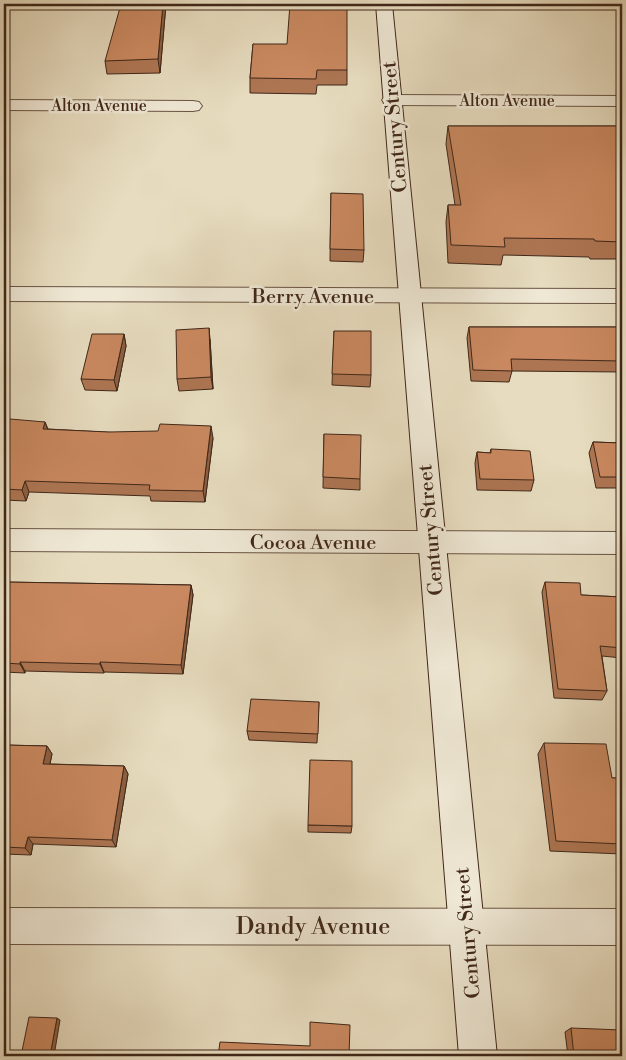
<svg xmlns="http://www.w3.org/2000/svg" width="626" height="1060" viewBox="0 0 626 1060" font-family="'Libre Bodoni',serif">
<rect width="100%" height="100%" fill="#e7dcbf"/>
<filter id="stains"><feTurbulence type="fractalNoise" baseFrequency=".004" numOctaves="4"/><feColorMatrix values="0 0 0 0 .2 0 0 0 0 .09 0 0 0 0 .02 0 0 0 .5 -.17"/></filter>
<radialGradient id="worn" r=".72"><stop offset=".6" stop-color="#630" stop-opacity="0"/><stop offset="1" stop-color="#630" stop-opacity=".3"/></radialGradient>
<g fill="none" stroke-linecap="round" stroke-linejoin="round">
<defs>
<path id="street" d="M391,95l231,1v10l-231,-1 -6,-1 -3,-4 3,-4z
M4,100l189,1 6,1 3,4 -3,4 -6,1 -189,-1z
M4,287l618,2v14l-618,-2z
M4,529l618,3v22l-618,-3z
M4,908l618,1v36l-618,-1z"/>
<path id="secondary" d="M376,4h16l105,1052h-38z"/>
</defs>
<use href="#street" stroke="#695442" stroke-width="2"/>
<use href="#secondary" stroke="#3f2719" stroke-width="2"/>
<use href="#street" fill="#efe8d5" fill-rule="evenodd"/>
<use href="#secondary" fill="#efe8d5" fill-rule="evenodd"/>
</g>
<path fill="#ad7552" stroke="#3f2719" d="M166,4l-6,69 -53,1 -2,-13z
M253,44l94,26v15h-30l-1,9 -66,-1v-15z
M448,126h174v133h-32l-1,-2 -86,-2 -2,10 -53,-2 -2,-41 2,-17h7l-9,-61z
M331,193l33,57 -1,12 -33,-1z
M469,327h153v45l-110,-1 -3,11 -38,-1 -4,-43z
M334,331l37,44 -1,12 -38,-2z
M124,334l2,12 -9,45 -32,-1 -4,-11z
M210,339l3,50 -34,2 -2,-12z
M45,422l3,7 165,9 -8,64 -54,-1 -1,-5 -121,-4 -3,9 -22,-1v-71z
M324,434l36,45v11l-37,-2z
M593,442l29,1v45h-26l-7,-35z
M491,449l43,31 -3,11 -54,-1 -2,-27 2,-11 13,1z
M4,582l187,3 2,10 -10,79 -79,-2v1l-79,-2v2l-21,-1z
M545,582l36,13 41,2v61l-20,-2 5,35 -5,9 -48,-2 -12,-106z
M319,702l-2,41 -68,-3 -2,-9z
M544,743l68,35h10v76l-72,-3 -12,-97z
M4,745l43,1 5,8 -2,10 74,2 4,8 -12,73 -83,-3 -2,11 -27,-1z
M308,825l44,1 -1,7 -43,-1z
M571,1028l51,28h-54l-3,-24z"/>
<path fill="#8d5f42" stroke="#3f2719" d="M163,4h3l-6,69 -2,-14z
M209,328l1,11 3,50 -2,-12z
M124,334l2,12 -9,45 -3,-11z
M45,422l4,11 -6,-4z
M211,426l2,12 -8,64 -2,-11z
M25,481l4,11 -3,9 -4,-11z
M191,585l2,10 -10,79 -2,-9z
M20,662l5,9v2l-5,-9z
M100,662l4,10v1l-4,-9z
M47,746l5,8 -4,18 -5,-8z
M124,766l4,8 -12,73 -4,-7z
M28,837l5,7 -2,11 -6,-7z
M57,1018l3,2 -6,36h-4z"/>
<path fill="#c9885f" stroke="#3f2719" d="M121,4h42l-5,55 -53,2z
M290,4h57v66h-30l-1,9 -66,-1 3,-34h34z
M448,126h174v116l-27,-1 -1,-2 -90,-1 1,9 -54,-2 -3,-40h13z
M331,193l32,1 1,56 -34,-1z
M469,327h153v34l-111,-2 1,12 -39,-1z
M209,328l2,49 -34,2 -1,-49z
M334,331h37v44l-39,-1z
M92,334h32l-10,46 -33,-1z
M10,419l35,3 -2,7 66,3 49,-1 2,-7 51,2 -8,65 -54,-1 1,-5 -125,-4 -3,9 -18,-1v-60h2z
M324,434l37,1 -1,44 -37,-2z
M593,442l29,1v34h-22z
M491,449l39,2 4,29 -54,-1 -3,-27 14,1z
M4,582l187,3 -10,80 -81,-3v2l-80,-2v2l-16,-1z
M545,582l35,1 1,12 41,2v51l-22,-2 7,45 -49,-2z
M251,699l68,3 -1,32 -71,-3z
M544,743l62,1 6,34h10v66l-66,-3z
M4,745l43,1 -4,18 81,2 -12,74 -84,-3 -3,11 -21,-1z
M310,760l42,1v65l-44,-1z
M29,1017l28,1 -7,38h-29z
M310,1022l40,3 -1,31h-131l2,-14 90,4z
M571,1028l51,2v26h-48z"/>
<g text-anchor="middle" stroke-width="5" stroke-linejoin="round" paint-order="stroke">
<g font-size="16" fill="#3f2719" stroke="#efe8d5">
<text x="507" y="106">Alton Avenue</text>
<text x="99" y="111">Alton Avenue</text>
</g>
<g font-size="20" fill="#3f2719" stroke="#efe8d5">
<text transform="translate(394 127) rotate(-95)" y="7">Century Street</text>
<text x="313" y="303">Berry Avenue</text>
<text transform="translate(430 530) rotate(-95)" y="7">Century Street</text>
<text x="313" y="549">Cocoa Avenue</text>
<text transform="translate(467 933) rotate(-95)" y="7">Century Street</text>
</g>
<g font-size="24" fill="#3f2719" stroke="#efe8d5">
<text x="313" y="934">Dandy Avenue</text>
</g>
</g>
<rect width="626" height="1060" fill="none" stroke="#e7dcbf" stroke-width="20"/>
<rect x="5" y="5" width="616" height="1050" fill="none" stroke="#3f2719" stroke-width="2.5"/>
<rect x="10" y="10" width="606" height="1040" fill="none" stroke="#3f2719"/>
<rect width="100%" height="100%" filter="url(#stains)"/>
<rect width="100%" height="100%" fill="url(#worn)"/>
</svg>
